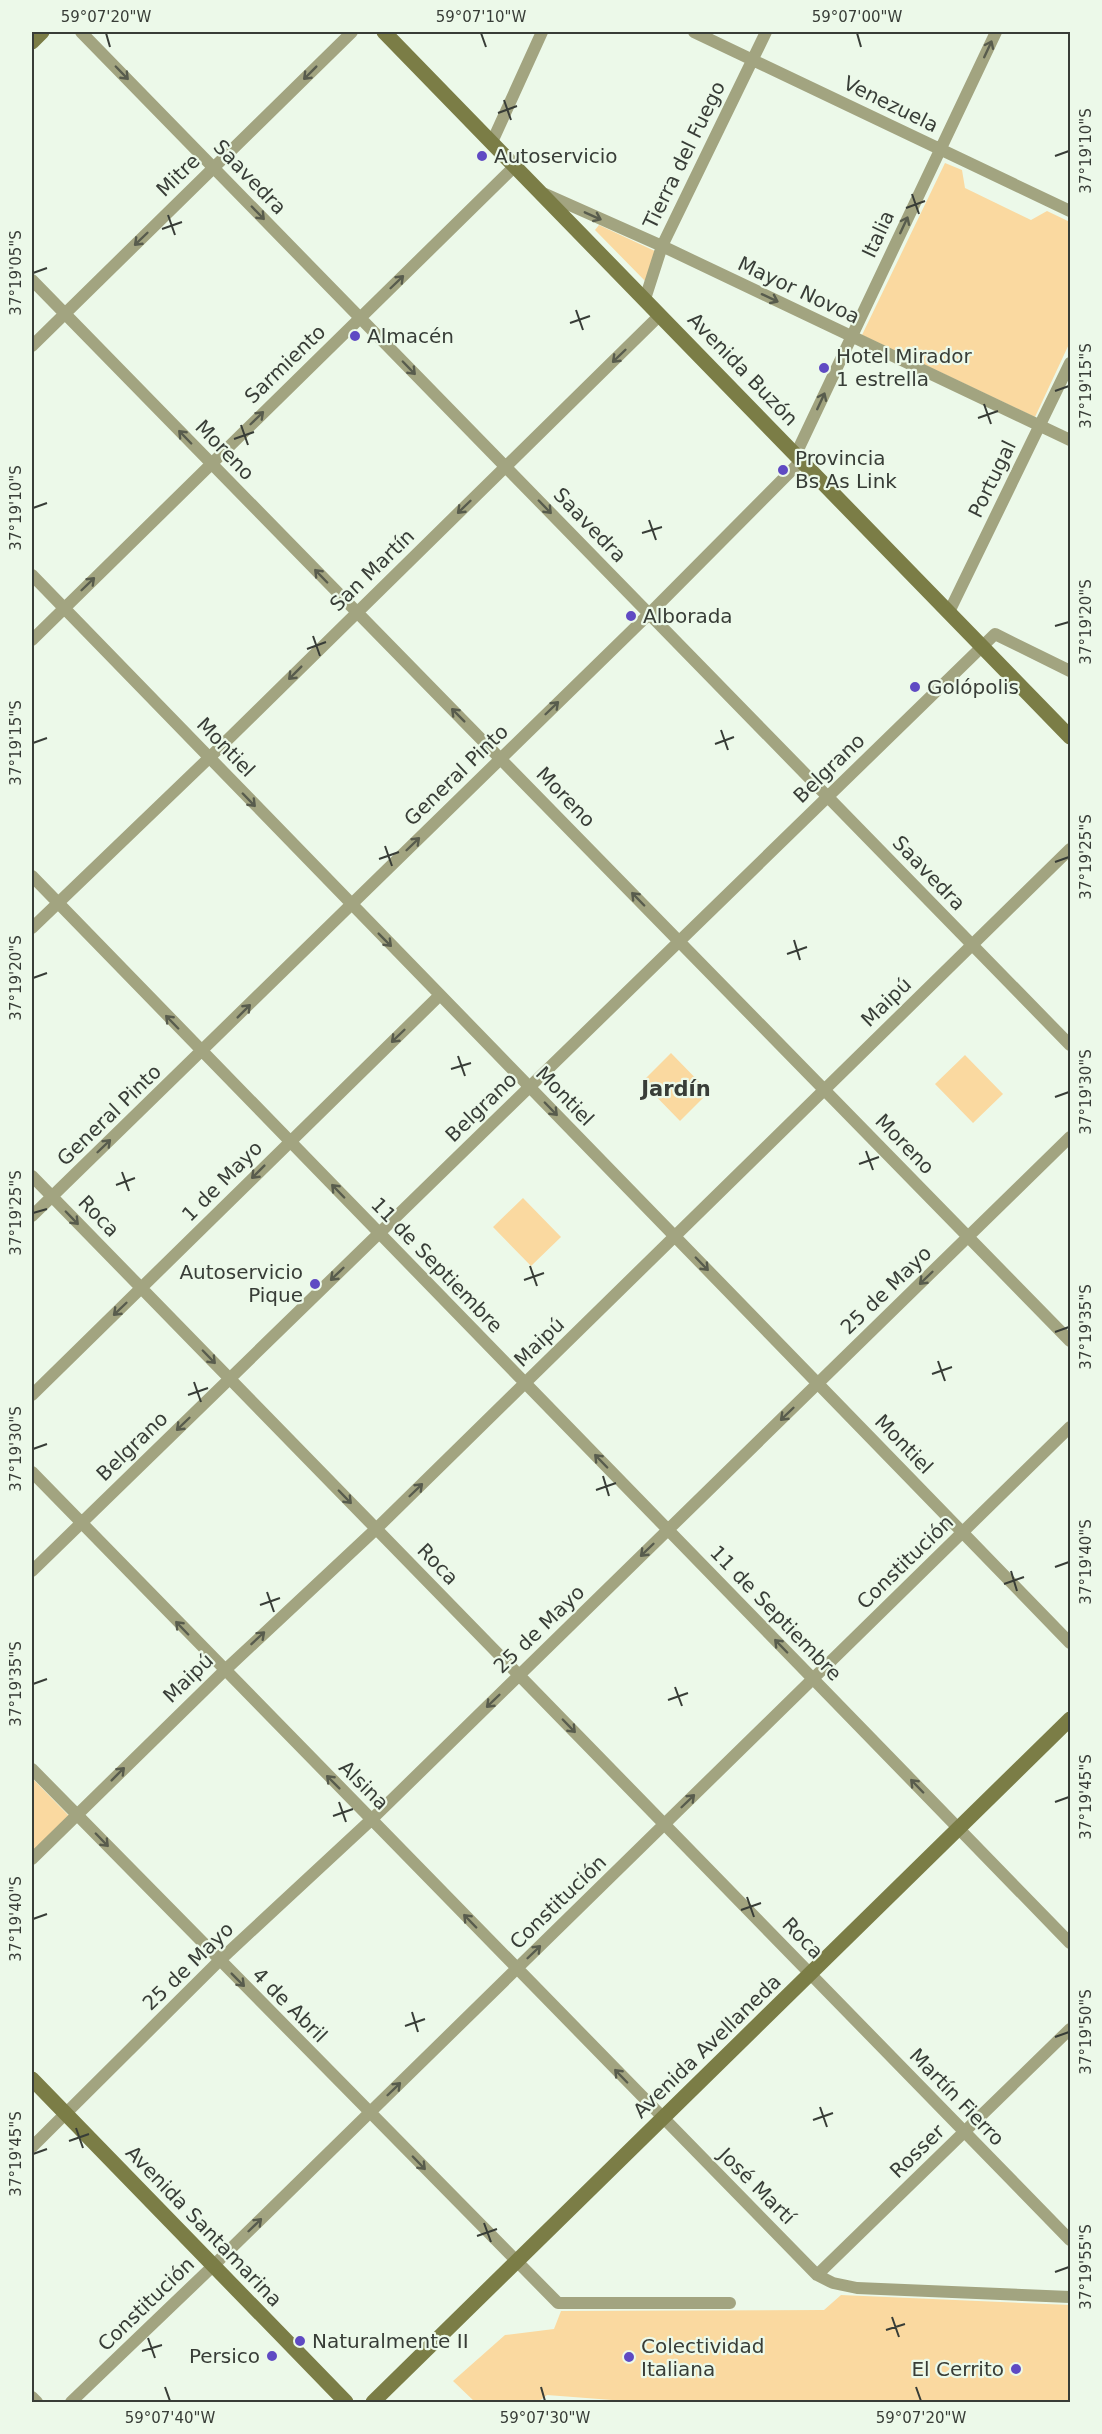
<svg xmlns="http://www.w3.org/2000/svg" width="1102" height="2434" viewBox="0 0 1102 2434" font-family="'DejaVu Sans',sans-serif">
<rect width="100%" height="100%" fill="#ecf9e9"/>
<path fill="#fad9a0" d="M945,163l17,7 3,18 66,32 16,-9 23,11v120l-35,75 -173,-82z
M599,225l58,27 -8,33 -54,-55z
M671,1053l38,39 -29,29 -38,-39z
M965,1055l38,39 -30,29 -38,-39z
M523,1198l38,39 -30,29 -38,-39z
M32,1778l38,39 -38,36z
M841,2295l229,10v97h-432l-91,-7 -9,7h-63l-22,-21 52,-46 49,-6 7,-18 263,-1z"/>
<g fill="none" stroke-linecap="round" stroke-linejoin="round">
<path stroke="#a2a480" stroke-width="12" d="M81,32l989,1013
M694,32l376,179
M492,142l50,-110
M545,194l117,52 408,194
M32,280l1038,1061
M645,299l17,-53 104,-214
M32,346l320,-314
M796,454l200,-422
M32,575l1038,1068
M949,612l121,-249
M32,640l483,-474
M32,876l1038,1067
M32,928l177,-170 451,-443
M32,1176l1038,1064
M32,1216l617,-602 153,-154
M32,1395l408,-400
M32,1472l785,803 16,8 24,5 213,9
M32,1571l963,-937 75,37
M32,1769l526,534h172
M32,1859l192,-188 152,-142 694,-680
M32,2147l187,-186 152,-141 699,-683
M817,2275l253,-246
M32,2397l5,5
M71,2402l142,-136 857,-839"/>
<path stroke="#7b7d46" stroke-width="15" d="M384,32l686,705
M32,42l10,-10
M32,2079l314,323
M373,2402l697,-683"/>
</g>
<defs><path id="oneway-shaft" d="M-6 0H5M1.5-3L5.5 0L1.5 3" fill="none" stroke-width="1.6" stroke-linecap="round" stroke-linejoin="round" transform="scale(1.5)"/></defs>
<g stroke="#585c4d">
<use href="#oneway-shaft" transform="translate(988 49) rotate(-65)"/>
<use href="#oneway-shaft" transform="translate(122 73) rotate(46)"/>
<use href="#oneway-shaft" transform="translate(310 73) rotate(135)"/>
<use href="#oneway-shaft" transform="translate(258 213) rotate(46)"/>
<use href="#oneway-shaft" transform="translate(593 216) rotate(24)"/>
<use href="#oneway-shaft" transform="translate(904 225) rotate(-65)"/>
<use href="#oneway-shaft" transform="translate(141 239) rotate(136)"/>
<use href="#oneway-shaft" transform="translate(397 282) rotate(-44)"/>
<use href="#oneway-shaft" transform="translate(770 298) rotate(25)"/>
<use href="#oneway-shaft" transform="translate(619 356) rotate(136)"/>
<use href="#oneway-shaft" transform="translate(409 368) rotate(46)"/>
<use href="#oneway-shaft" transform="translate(821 401) rotate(-65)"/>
<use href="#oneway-shaft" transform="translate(257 418) rotate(-44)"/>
<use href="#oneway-shaft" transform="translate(185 437) rotate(-134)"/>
<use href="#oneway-shaft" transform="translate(464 507) rotate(136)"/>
<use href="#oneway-shaft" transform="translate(545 507) rotate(46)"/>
<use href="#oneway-shaft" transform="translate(321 576) rotate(-134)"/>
<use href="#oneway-shaft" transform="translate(88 584) rotate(-44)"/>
<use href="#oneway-shaft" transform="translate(295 673) rotate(135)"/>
<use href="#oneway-shaft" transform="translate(552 708) rotate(-44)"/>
<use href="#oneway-shaft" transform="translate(458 715) rotate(-135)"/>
<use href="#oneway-shaft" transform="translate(249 800) rotate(46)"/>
<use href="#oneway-shaft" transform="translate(413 844) rotate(-44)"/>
<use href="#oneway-shaft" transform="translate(638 899) rotate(-134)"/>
<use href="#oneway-shaft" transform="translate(385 940) rotate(45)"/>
<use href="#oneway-shaft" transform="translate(244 1011) rotate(-45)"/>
<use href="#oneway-shaft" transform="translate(172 1022) rotate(-134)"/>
<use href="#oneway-shaft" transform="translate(398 1036) rotate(136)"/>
<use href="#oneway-shaft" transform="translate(551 1109) rotate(46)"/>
<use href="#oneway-shaft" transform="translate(104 1146) rotate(-44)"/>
<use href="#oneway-shaft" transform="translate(258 1172) rotate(135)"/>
<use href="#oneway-shaft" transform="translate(338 1191) rotate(-134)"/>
<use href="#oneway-shaft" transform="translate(72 1218) rotate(46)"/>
<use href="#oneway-shaft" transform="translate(702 1264) rotate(46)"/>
<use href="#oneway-shaft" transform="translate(337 1274) rotate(136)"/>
<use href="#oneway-shaft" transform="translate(926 1278) rotate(136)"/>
<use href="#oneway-shaft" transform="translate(120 1309) rotate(136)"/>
<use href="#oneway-shaft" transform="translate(209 1357) rotate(46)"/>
<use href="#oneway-shaft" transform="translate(787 1414) rotate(136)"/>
<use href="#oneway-shaft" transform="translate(183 1424) rotate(136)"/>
<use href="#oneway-shaft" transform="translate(601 1461) rotate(-134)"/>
<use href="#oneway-shaft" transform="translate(416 1490) rotate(-44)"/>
<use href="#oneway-shaft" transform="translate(345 1497) rotate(46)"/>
<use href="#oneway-shaft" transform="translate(647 1550) rotate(136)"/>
<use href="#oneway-shaft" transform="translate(182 1628) rotate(-134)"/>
<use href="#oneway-shaft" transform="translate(258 1638) rotate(-43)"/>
<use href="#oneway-shaft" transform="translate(781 1646) rotate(-134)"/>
<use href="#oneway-shaft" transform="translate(493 1701) rotate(136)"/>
<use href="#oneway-shaft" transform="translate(569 1726) rotate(46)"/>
<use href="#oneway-shaft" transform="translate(118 1774) rotate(-45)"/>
<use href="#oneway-shaft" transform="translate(333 1782) rotate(-135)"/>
<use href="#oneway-shaft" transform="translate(917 1786) rotate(-134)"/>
<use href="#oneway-shaft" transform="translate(688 1801) rotate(-44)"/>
<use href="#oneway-shaft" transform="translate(102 1840) rotate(46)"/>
<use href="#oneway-shaft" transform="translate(470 1921) rotate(-134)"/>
<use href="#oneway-shaft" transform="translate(534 1952) rotate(-44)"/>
<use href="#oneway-shaft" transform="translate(238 1980) rotate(45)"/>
<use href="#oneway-shaft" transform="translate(621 2076) rotate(-134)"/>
<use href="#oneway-shaft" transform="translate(394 2089) rotate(-44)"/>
<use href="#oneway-shaft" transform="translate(419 2163) rotate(46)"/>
<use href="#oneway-shaft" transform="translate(255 2225) rotate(-44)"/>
</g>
<path fill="none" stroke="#383d37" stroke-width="2" d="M106,33l4,14M481,33l5,14M857,33l4,14M504,100l7,20M498,113l19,-7M1055,156l14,-5M912,194l7,20M906,208l19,-7M168,215l7,20M162,229l20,-7M33,273l14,-5M576,310l7,20M570,323l20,-7M1055,391l14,-5M984,404l7,20M978,418l20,-7M241,425l7,20M234,439l20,-7M33,508l14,-5M649,520l7,20M642,533l20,-6M1055,626l14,-4M313,636l7,20M307,649l19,-7M721,730l7,20M33,743l14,-5M715,744l19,-7M385,846l7,20M379,859l20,-7M1055,862l14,-5M794,940l6,20M787,954l20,-7M33,978l14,-5M458,1056l7,20M451,1069l20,-6M1055,1097l14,-5M866,1151l7,19M859,1164l20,-7M122,1172l7,19M116,1185l19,-7M33,1213l14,-4M530,1266l7,20M524,1280l20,-7M1055,1332l14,-5M938,1361l7,20M932,1374l20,-7M194,1382l7,20M188,1395l20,-7M33,1449l14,-5M603,1476l6,20M596,1490l20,-7M1055,1567l14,-5M1011,1571l6,20M1004,1584l20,-7M267,1592l7,20M260,1605l20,-7M33,1684l14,-5M675,1687l7,19M668,1700l20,-7M339,1802l7,20M1055,1802l14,-5M333,1816l20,-7M747,1897l7,20M741,1910l20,-7M33,1919l14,-5M412,2012l6,20M405,2026l20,-7M1055,2037l14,-5M820,2107l7,20M813,2120l20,-7M76,2128l7,20M69,2141l20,-7M33,2154l14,-5M484,2223l7,19M477,2236l20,-7M1055,2272l14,-5M892,2317l7,20M886,2330l19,-6M148,2338l7,20M142,2351l20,-6M165,2387l5,14M541,2387l4,14M916,2387l5,14"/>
<g fill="#5f4ac3" stroke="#ecf9e9" stroke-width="2">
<circle cx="482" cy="156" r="6"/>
<circle cx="355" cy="336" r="6"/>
<circle cx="824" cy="368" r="6"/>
<circle cx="783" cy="470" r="6"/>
<circle cx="631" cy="616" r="6"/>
<circle cx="915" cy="687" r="6"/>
<circle cx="315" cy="1284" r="6"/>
<circle cx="300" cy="2341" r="6"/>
<circle cx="272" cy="2356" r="6"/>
<circle cx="629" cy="2357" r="6"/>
<circle cx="1016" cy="2369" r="6"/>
</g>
<g text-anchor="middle" stroke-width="4.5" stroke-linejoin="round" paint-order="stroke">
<g font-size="20" fill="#383d37" stroke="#ecf9e9">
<text transform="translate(891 104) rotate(26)" y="7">Venezuela</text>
<text transform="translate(684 155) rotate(-64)" y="7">Tierra del Fuego</text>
<text transform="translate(178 175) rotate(-44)" y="7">Mitre</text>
<text transform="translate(250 177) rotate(46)" y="7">Saavedra</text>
<text transform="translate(878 234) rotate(-65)" y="7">Italia</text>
<text transform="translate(799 290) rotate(25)" y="7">Mayor Novoa</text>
<text transform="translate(285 364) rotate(-44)" y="7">Sarmiento</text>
<text transform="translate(743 369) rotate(46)" y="7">Avenida Buzón</text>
<text transform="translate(225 450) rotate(46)" y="7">Moreno</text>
<text transform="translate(992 479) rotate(-64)" y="7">Portugal</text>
<text transform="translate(590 525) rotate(46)" y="7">Saavedra</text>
<text transform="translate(372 570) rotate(-44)" y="7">San Martín</text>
<text transform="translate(226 747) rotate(46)" y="7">Montiel</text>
<text transform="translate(829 768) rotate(-44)" y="7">Belgrano</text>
<text transform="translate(456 775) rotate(-44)" y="7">General Pinto</text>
<text transform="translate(566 797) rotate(46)" y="7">Moreno</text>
<text transform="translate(929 873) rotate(46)" y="7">Saavedra</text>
<text transform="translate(886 1002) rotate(-44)" y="7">Maipú</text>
<text transform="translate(565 1096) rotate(46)" y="7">Montiel</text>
<text transform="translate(481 1107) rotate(-44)" y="7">Belgrano</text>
<text transform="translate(109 1115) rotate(-44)" y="7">General Pinto</text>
<text transform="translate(905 1144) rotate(46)" y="7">Moreno</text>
<text transform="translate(222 1181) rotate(-45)" y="7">1 de Mayo</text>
<text transform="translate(99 1216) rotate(46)" y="7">Roca</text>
<text transform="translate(437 1265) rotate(46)" y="7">11 de Septiembre</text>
<text transform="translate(886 1290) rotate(-44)" y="7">25 de Mayo</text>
<text transform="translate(539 1342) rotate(-44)" y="7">Maipú</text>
<text transform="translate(904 1444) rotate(46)" y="7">Montiel</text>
<text transform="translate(132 1446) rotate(-44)" y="7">Belgrano</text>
<text transform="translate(905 1562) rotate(-44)" y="7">Constitución</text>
<text transform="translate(438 1564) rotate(46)" y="7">Roca</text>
<text transform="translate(776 1613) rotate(46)" y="7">11 de Septiembre</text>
<text transform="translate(539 1629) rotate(-44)" y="7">25 de Mayo</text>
<text transform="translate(188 1678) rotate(-44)" y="7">Maipú</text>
<text transform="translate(364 1785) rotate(45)" y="7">Alsina</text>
<text transform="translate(558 1902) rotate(-44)" y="7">Constitución</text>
<text transform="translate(803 1938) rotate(46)" y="7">Roca</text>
<text transform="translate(188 1966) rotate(-44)" y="7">25 de Mayo</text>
<text transform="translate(290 2005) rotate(45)" y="7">4 de Abril</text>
<text transform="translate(707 2046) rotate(-44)" y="7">Avenida Avellaneda</text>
<text transform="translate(957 2097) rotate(46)" y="7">Martín Fierro</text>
<text transform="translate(917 2151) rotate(-44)" y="7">Rosser</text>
<text transform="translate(757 2186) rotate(45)" y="7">José Martí</text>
<text transform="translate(204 2226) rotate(46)" y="7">Avenida Santamarina</text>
<text transform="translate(146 2304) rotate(-44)" y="7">Constitución</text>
</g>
<g font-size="20" fill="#383d37" stroke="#ecf9e9" text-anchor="start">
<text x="494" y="163">Autoservicio</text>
<text x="367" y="343">Almacén</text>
<text x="836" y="363">Hotel Mirador<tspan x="836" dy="23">1 estrella</tspan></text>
<text x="795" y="465">Provincia<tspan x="795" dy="23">Bs As Link</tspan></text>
<text x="643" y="623">Alborada</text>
<text x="927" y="694">Golópolis</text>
<text x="303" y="1279" text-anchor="end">Autoservicio<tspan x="303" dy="23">Pique</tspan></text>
<text x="312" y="2348">Naturalmente II</text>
<text x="641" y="2353">Colectividad<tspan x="641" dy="23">Italiana</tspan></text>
<text x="260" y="2363" text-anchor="end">Persico</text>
<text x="1004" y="2376" text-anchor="end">El Cerrito</text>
</g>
<g font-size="21" font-weight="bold" fill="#383d37" stroke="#ecf9e9">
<text x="676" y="1096">Jardín</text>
</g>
</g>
<rect width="1102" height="2434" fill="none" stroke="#ecf9e9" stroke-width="66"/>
<rect x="33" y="33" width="1036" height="2368" fill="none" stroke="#383d37" stroke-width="2"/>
<g font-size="15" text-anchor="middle" fill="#383d37">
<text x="106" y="22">59°07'20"W</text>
<text x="481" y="22">59°07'10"W</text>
<text x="857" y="22">59°07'00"W</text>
<text transform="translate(1086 151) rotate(-90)" y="5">37°19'10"S</text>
<text transform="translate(16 273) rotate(-90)" y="5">37°19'05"S</text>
<text transform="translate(1086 386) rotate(-90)" y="5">37°19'15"S</text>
<text transform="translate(16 508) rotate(-90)" y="5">37°19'10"S</text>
<text transform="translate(1086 622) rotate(-90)" y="5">37°19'20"S</text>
<text transform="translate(16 743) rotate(-90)" y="5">37°19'15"S</text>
<text transform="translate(1086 857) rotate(-90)" y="5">37°19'25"S</text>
<text transform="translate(16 978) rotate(-90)" y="5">37°19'20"S</text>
<text transform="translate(1086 1092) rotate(-90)" y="5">37°19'30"S</text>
<text transform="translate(16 1213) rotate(-90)" y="5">37°19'25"S</text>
<text transform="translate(1086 1327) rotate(-90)" y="5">37°19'35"S</text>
<text transform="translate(16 1449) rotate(-90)" y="5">37°19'30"S</text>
<text transform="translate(1086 1562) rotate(-90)" y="5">37°19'40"S</text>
<text transform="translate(16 1684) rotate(-90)" y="5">37°19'35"S</text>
<text transform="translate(1086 1797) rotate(-90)" y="5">37°19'45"S</text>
<text transform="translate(16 1919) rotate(-90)" y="5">37°19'40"S</text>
<text transform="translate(1086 2032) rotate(-90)" y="5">37°19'50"S</text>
<text transform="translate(16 2154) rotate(-90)" y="5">37°19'45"S</text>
<text transform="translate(1086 2267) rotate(-90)" y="5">37°19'55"S</text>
<text x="170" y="2423">59°07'40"W</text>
<text x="545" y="2423">59°07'30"W</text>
<text x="921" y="2423">59°07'20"W</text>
</g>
</svg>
